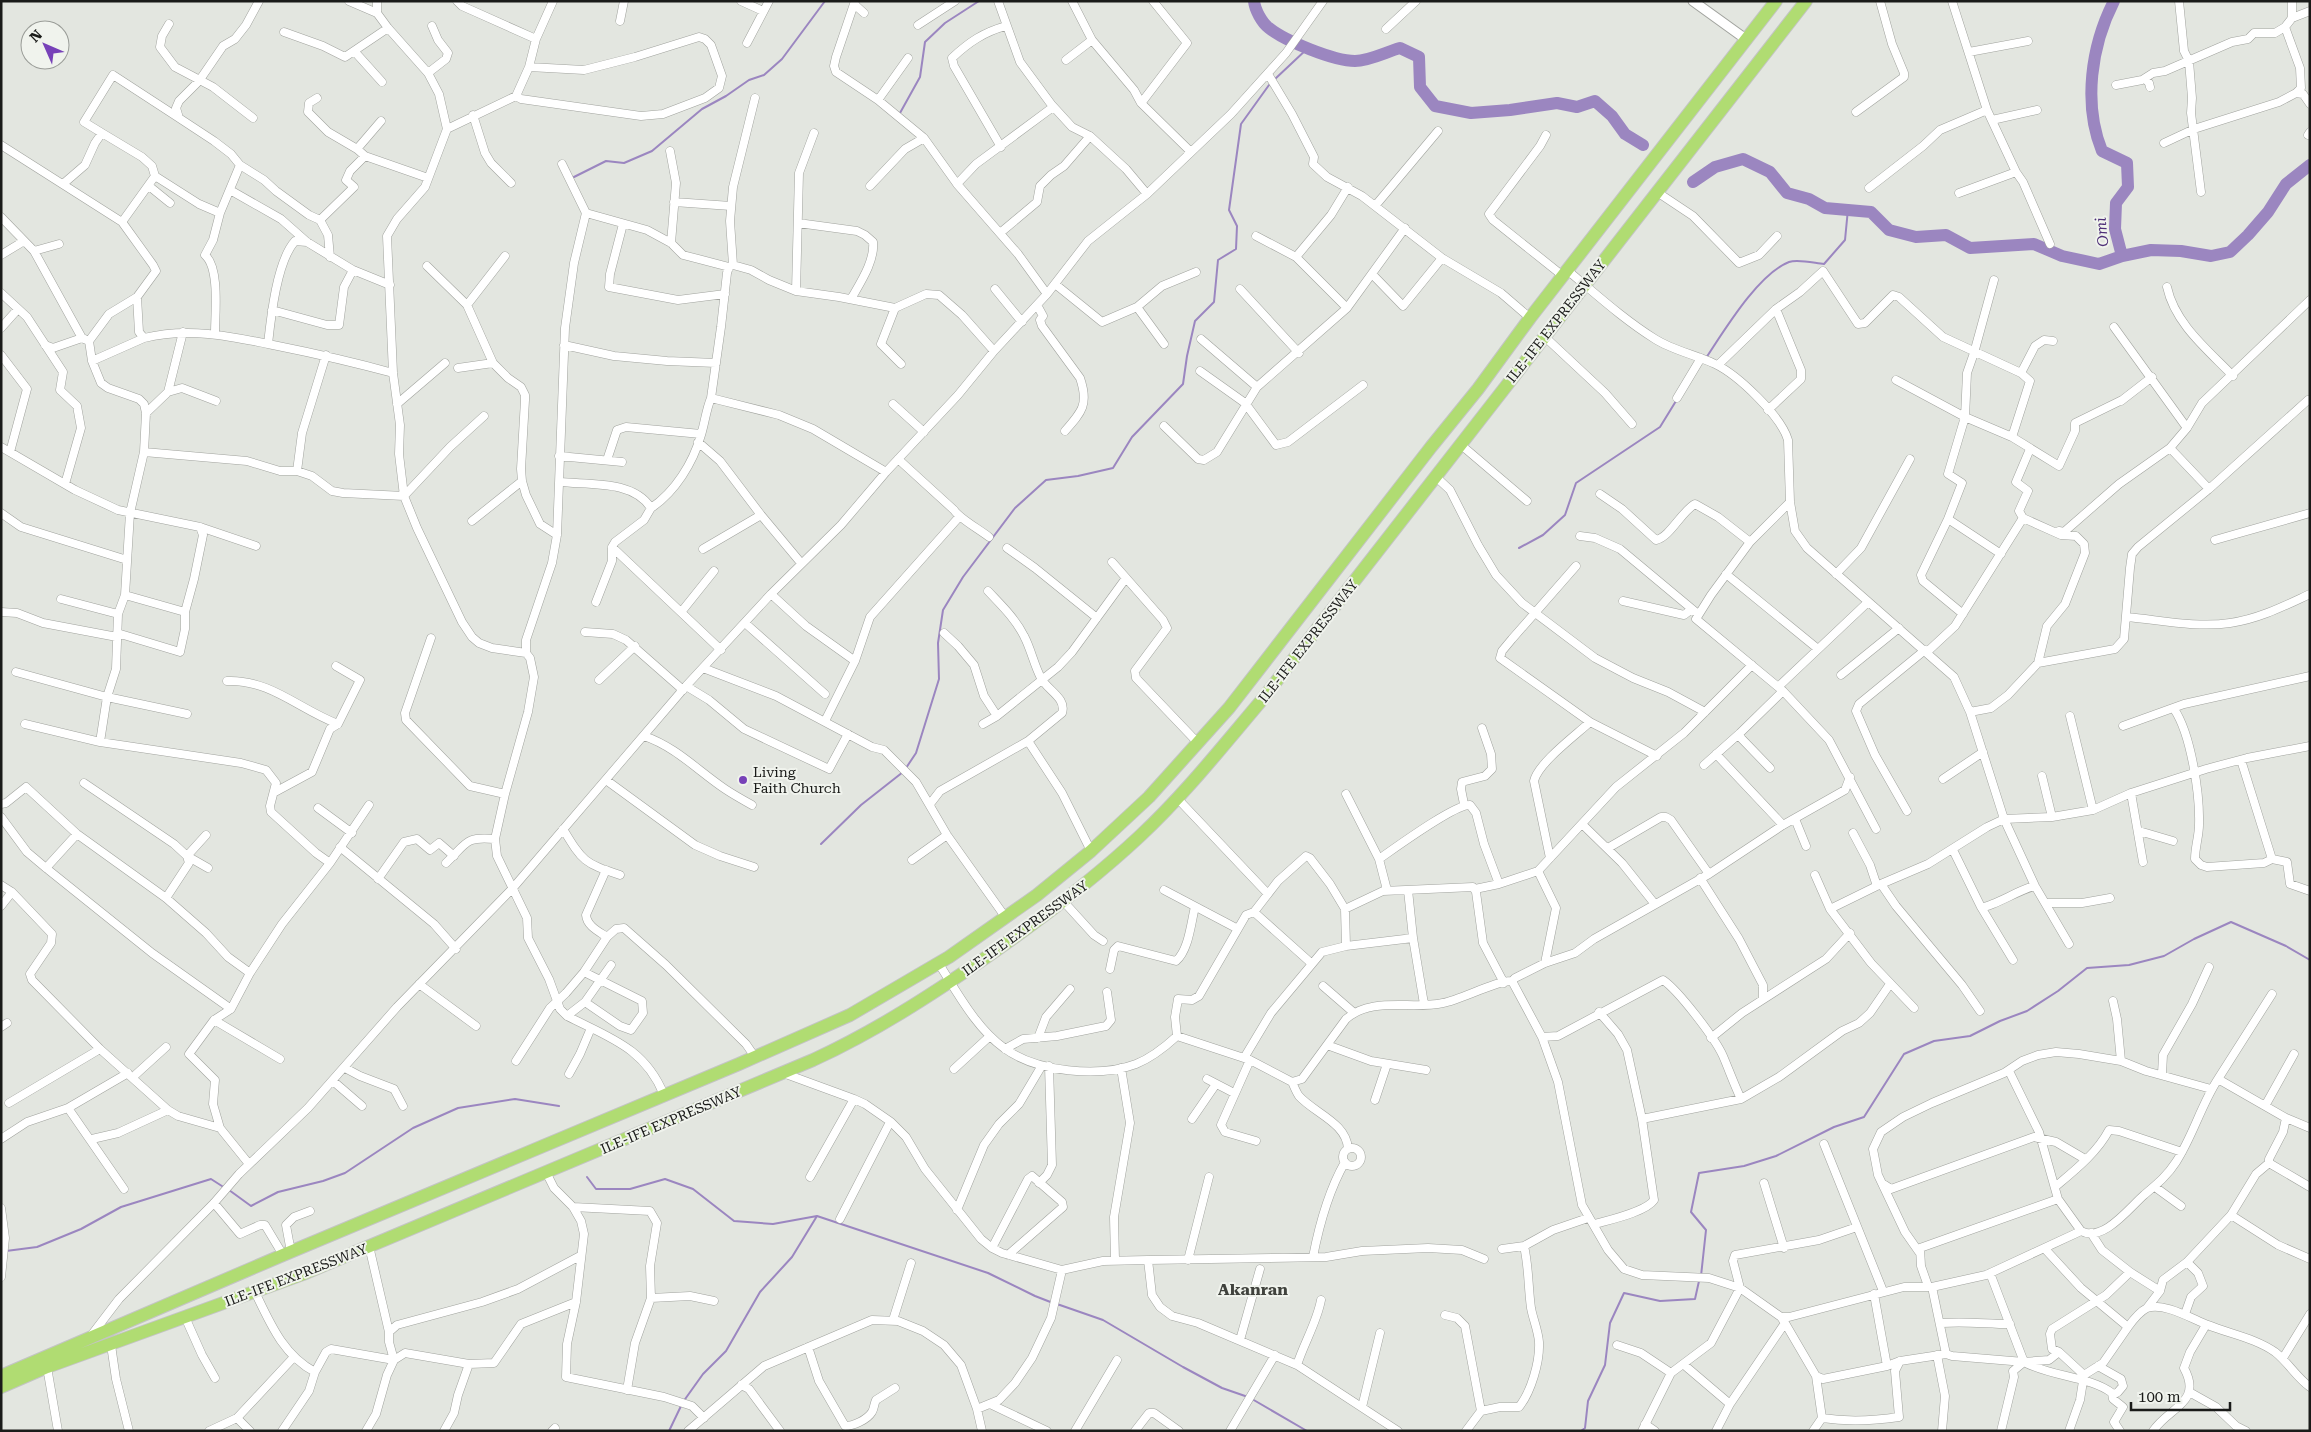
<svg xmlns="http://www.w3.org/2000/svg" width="2311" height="1432" viewBox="0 0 2311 1432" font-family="'Roboto Serif',serif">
<rect width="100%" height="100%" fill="#e3e6e0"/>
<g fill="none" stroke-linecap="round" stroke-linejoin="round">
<path stroke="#9b86c0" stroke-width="2" d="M1275,79l33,-31
M900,113l20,-36 5,-35 20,-19 34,-22
M574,177l32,-16 18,2 28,-12 50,-42 24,-13 23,-16 15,-5 18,-16 43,-58
M1706,358c18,-27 52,-84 83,-96 9,-3 25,1 35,2l21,-24 3,-31
M1519,548l24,-13 22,-20 11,-32 84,-56 16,-26
M906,768l10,-15 23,-74 -1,-36 5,-33 20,-33 52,-69 31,-28 32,-4 35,-8 19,-31 51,-53 4,-28 8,-35 19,-19 4,-42 18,-11 1,-23 -8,-16 12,-86 28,-39
M821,844l40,-39 42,-33
M587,1177l9,12h34l35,-10 28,10 41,32 39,3 44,-8 171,57 47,23 18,7
M229,1190l22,16 27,-14 45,-11 22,-8 68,-45 45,-20 57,-9 44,7
M6,1251l31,-4 44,-18 40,-22 90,-28 14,9
M1701,1276l5,-46 -15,-18 8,-39 45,-7 32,-10 58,-29 30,-10 40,-63 30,-13 36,-5 30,-15 27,-10 31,-20 29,-23 42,-3 35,-9 30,-17 37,-17 55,24 24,14
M1057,1304l46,16 80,47 39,21 26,9
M1252,1399l55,32
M683,1402l20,-28 23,-23 34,-59 32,-35 25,-41
M669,1431l12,-25
M1581,1431l4,-3 3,-27 17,-36 5,-42 14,-30 36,8 35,-2 4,-18"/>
<path stroke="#9b86c0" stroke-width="12" d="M1254,1c1,9 8,22 15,27 16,13 65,33 86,33 14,0 31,-9 45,-13l19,9 1,30 15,19 36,7 39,-3 47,-7 20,4 18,-6 17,15 13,18 18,11
M2114,1c-23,45 -31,103 -12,150l25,12 1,24 -12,16 -1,26 7,27
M1693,182l22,-15 28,-8 27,13 17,21 22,6 16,9 46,4 18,18 27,7 30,-2 24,13 64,-4 28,12 37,8 23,-8 29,-6 30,1 30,5 19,-4 18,-17 20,-23 18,-28 24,-19"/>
<defs>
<path id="minor" d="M259,1l-13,24 -11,14 -12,7 -24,35 -20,20 -3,7 3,10 35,23 17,13 9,11 24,15 12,11 33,24 11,5
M349,1l28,12
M377,1v12l11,15 40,45 11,21 8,35
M457,1l5,5 74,33
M553,1l-17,38 -7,28 -13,29 -69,33 -22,58 -28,32 -10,17 6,137 7,52 -1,29 5,42 13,32 45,94 10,15 7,6 13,5 34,5 4,5 4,19 -6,35 -23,82 -10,45 2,17 30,62 1,20 21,41 11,30 7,7c43,22 78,32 97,79
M741,1l22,10
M855,1l-19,56 -2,9 2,6 42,28 46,38 33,46 61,70 29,40
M998,1l22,61 31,42 21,23 18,9 36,33 21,25
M1072,1l20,39 42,50 7,13 50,49
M1952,1l35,109 29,62 7,10 27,62
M2179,1l5,50 5,10 3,37 -1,15 10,79
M2292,1v17l-7,9 15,41 1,20 -5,5 7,1 7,10
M854,4l10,9
M2292,18l18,-7
M620,21l4,-20
M169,24l-7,12 -2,11 15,20 38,20 40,31
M918,25l37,-24
M1386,29l30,-28
M284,32l39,14 22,11 43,-29
M747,43l22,-42
M355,52l27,30
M1969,52l59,-11
M1066,60l26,-20
M428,73l18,-14 2,-6 -10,-13 -6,-14
M1268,74l24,40 22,43 -1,7 14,13 35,19 80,62 59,35 29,25
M2145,79l4,4 1,4
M2116,85l26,-5 11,-7 12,-2 67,-29 16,-3 6,-6h21l10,-6
M516,96l5,3 120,17 22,-2 42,-16 14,-10 3,-12 -11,-31 -6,-6 -6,-2 -64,20 -51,13 -55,-3
M317,98l-8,5 -1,9 20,20 29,17 8,7
M755,98l-22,89 -3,34 3,44 -4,2 -2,6 -6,54 -10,71 68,17 34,14 73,43
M878,100l30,-42
M1142,102l45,-59 -34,-42
M1856,112l48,-35v-4l-12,-29 -12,-43
M473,115l12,38 6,10 20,20
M1992,120l45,-10
M102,133l40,24 10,9 3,10 44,28 21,9 20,-48
M1546,135l-6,11 -51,68 4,6 70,56
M2308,135l2,-3
M2164,143l30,-14 85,-27 17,-9
M1,145l121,77 31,43 3,6 -19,26 -28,17 -20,27
M1001,147l-47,-81 -2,-8c17,-16 32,-26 54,-32
M357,149l24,-28
M670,151l6,32 -5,60
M63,184l22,-19 10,-22 7,-10 -18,-11 29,-47 66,43
M957,184l19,-20 77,-57
M149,186l21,17
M870,186l35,-37 19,-11
M1869,188l54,-42 17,-16 47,-20
M230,190l51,29 26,23 46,28 37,15
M1657,192l36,24 46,47 20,-8 18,-19
M1959,193l57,-21
M674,202l57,4
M1375,206l63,-75
M586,213l61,17 24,13 12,12 46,12
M1,217l33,34 48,87 7,3 3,20 9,22 7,5 31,11 5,5 2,9 -2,39 -14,61 -5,82 -7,19 -2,55 -9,28 -7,45
M122,222l33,-46
M798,223l59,8 8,4 8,7c2,19 -13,41 -22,57
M623,224l-13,50 -1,13 69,13 47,-6
M1000,233l37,-31 3,-16 11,-11 13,-9 26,-30
M1256,236l40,21 51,51
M34,251l25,-7
M1,255l23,-14
M330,257l-2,-22 -8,-15 34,-33 -8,-7 4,-9 15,-15 63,22
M1296,257l35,-42 17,-28
M733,265l18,5 18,10 27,11 43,6 56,11 31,-14 13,1 23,20 32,36
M427,266l40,39 26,58 15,15 13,9 4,8v5l-4,69 1,12 4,14 14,29 17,11
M1567,270c29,24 56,49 88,69 17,11 41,16 60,25 23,11 66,52 73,76l2,62 5,29 12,17 147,129 16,35 34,107 31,67 34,58
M1372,274l31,32 39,-48
M1055,284l47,38 35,-15 25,-21 34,-14
M2167,287c8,37 41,63 66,89
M995,289l27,33
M1240,289l59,64
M796,291l3,-118 15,-40
M1,293l26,24 36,55 -3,18 17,16 4,22 -16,56
M137,297l2,35 5,6c44,-11 86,-2 129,7 40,8 80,17 120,28
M467,305l38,-49
M1037,305l6,11 -3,4 2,6 38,52c9,26 2,34 -15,53
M1137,307l27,37
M895,308l-14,36 20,20
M272,310l55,15h12l5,-38 9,-17
M2114,327l73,101
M1,328l17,-19
M215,333c0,-19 5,-65 -10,-78l8,-15 7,-27
M1545,337l60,56 27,31
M1201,339l56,48
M268,344c3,-28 9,-83 27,-103l12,1
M45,345l8,3 29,-10
M564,345l50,11 53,5 49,2
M1,355l26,34 -17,63
M92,361l52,-23
M1718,365l58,-56 24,-17 23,-21 35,53 7,-1 28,-28 6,2 44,40 78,36
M458,368l35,-5
M1200,371l45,32 31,42 12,-3 75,-57
M1896,380l69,37 47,20 47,29 16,-35v-8l47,-23
M168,392l14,-4 34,13
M1677,398l24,-40
M2121,401l31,-24
M397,404l48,-41
M893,404l31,28
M1768,410l33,-31v-9l-25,-61
M146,413l22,-21 15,-60
M1164,426l34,33 6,1 13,-8 40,-65 90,-79 58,-80
M2012,437l18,-56 -9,-8 14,-27 9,-6 9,1
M698,442l22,19 41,54 40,48
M1460,444l67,57
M1,447l74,43 43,20 82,17 56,19
M2170,448l39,41
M144,452l103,9 33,10h17l15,5 20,15 11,2 61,3 46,-49 34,-31
M559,456l63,6
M898,459l56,51c6,9 25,19 35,27
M607,460l10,-30 9,-3 75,7
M297,471l5,-38 24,-78
M1435,476l15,14 28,55 18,30 26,28 73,55 38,20 35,14 37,20
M560,482c30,3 73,-2 91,26l-7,12 -29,22 -3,5v14l-16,41
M1600,494l22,15 34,31c14,-3 25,-28 39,-36l23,13 32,25
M1790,502l-40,40 -39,53 -15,24 87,72 46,49 47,89
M651,508c24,-16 42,-45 50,-73 4,-13 5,-25 10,-37
M1,513l20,14 106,33
M2023,518l-4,-7 9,-20 -12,-9 14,-33
M1948,519l53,35
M472,521l50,-40
M2059,531l5,1 55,-48 51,-36 17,-20 15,-25 108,-103
M1580,536l15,2 25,11 78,65
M2215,540l95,-27
M612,547l109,103
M1007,548l28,20 62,50
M703,549l58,-34
M1112,562l51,58 4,8 -32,43 1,7 62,65
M1576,566l-64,73 -10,12 -2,7 90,64 67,34
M1726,574l92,75
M1836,574l25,-26 49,-89
M771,594l35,32 49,35
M125,595l60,17
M61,599l57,15
M1623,601l61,14 8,-6
M682,611l32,-40
M1,612l16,1 26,10 74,14
M1963,614l-40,-33 -2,-6 27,-56 14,-36 -14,-9 17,-57 2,-44 7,-20 20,-73
M2127,617c33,3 70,11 103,6 29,-4 54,-17 80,-29
M745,623l80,71
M585,632l28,2 13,6 57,50
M117,633l63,19 5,-23v-17l9,-33 9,-44 -3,-8
M944,633l14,13 16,19 10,31 13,20
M431,638l-26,75 1,7 64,66 35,8
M1927,652l28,-26 68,-108 38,17 15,1 8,8 1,9 -20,51 -18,22 -9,37
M526,653v-13l26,-77 5,-28 8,-207 9,-65 12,-50 -24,-49
M703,668l73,28 96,51 12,3 32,32 31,53 59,83
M16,672l91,25 80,17
M1841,675l58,-47
M599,680l36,-34
M227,681c43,-2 73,29 111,43
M686,686l23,14 35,29 85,40 19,-35
M1778,687l90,-85
M2174,709c17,25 26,85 25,116 0,11 -4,22 -4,34l6,6 6,2 57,-4 8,-4 15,3 3,22 20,7
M1970,712l21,-4 17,-13 30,-32 77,-14 9,-10 6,-71 2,-14 6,-7 71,-58 99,-89
M2070,716l23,94
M825,721l30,-60 15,-44 89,-100
M25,724l75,18 141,21 25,7 10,13 -6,23 1,6 45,41 14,10
M983,724l14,-8 61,-49 14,-15 54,-74
M2123,726l61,-22 126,-28
M644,736c32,11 53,34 81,53 9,6 18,11 27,16
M1028,741l34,52 29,58
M1716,754l67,71
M2241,760l31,99
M1704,765l36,-32
M1770,768l-30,-31v-4l43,-42
M2042,776l10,41
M1943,779l40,-27
M606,780l89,65 25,11 34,11
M84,783l90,61 13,12 21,12
M275,792l37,-20 18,-43 8,-5 22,-44 -24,-14
M2131,793l12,69
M1346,794l33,65 8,31
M1177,798l91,96
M1,804l5,-1 20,-16 51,47 89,64 40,35 22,24 22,16
M930,804l10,-13 88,-50 34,-28c5,-15 -15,-23 -21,-35 -7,-13 -10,-29 -17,-42 -9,-18 -23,-31 -36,-45
M1464,804l-3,-15 1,-7 23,-6 7,-7 -1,-15 -9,-26
M318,808l34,25
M1907,811l-32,-56 -19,-44 3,-7 66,-54
M1,817l26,35 19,16 106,85 79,56
M1795,819l11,27
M1582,824l40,39 32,40
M563,829c20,33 21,34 57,46
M2139,831l34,10
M1853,833l17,32 7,21
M340,847l94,77 22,25
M1608,848l53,-31h5l5,3 38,54
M1953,850l28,57c10,1 39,-18 54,-21
M187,856l19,-21
M1550,858l-16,-77c4,-18 42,-46 56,-59
M1379,859c16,-11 76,-55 91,-54l6,8 8,31 15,40
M912,860l35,-25
M446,863c21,-20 19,-27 49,-24
M46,868l31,-34
M606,870l-20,45c1,11 12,16 21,22
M1538,871l18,37 -11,55
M1815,875l15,34 41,54 43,45
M1700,878l39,61 24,46v14
M378,879l26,-37 13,-3 13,11 9,-7 15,13
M1881,884l15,22 66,79 18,26
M1,885l11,7 40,42 -1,9 -21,31 2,6 68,69 68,61 10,6 42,12
M1475,889l24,-5 39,-13 78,-84 68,-54 68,-68
M1164,890l74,39
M1408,890l5,48 11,66
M166,898l23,-35 -2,-7
M1064,902l30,33 9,6
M2047,903h35l28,-5
M1,906l11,-14
M1981,907l32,53
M1345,909l38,-18 90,-4 3,5 7,51 21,40
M1830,909l51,-25 47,-20 59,-37 17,-8 48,-2 41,-7 38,-17 75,-24 41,-11 63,-12
M1254,912l24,-31 28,-25 4,2 20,26 15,25 1,37
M1254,912l57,51
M939,964c18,28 37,64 65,84 32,24 95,30 132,16 15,-6 29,-17 41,-28l73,24 42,22 10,-3 44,-60c26,-23 66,-9 97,-16 17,-3 55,-23 69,-22l30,56 16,45 24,123 26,45 16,19 18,6 67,3 31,10 41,29h8l115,-30h28l54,-12 95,-44c22,12 48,-23 63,-36 13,-11 23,-19 32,-33 17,-26 25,-57 42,-83l68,39 -3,14 -14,27v4l41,24
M1110,969l4,-19 4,-4 58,15c13,-11 15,-39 19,-54
M584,972l58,29 1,12 -12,17 -11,-4 -35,-24
M1512,981l3,-3 30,-15 30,-10 19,-14 115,-65 74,-49 62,-35 5,-13
M419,984l57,42
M1323,986l30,26
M2113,1001l4,18 4,42
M567,1016l18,-14 26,-37
M214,1020l66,39
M1,1027l6,-4
M1177,1036l-2,-19 3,-18 14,1 7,-4 47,-81 8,-3
M1542,1037l16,-1 105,-56c15,10 52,58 60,76 6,14 11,28 18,43
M1038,1038l8,-21 24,-28
M1711,1038l31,-25 84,-54 24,-26
M1327,1045l44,16 55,9
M1005,1049l18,-10 34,-3 49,-10 5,-6 -4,-28
M1244,1058l27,-45 51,-61 24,-6 67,-8
M1250,1060l-29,65 4,7 31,9
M516,1061l34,-53 16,-15 18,-21 23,-35 9,-8 8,-1 42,37 80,79 9,13
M345,1068l15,8 34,13 9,17
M954,1069l36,-33
M2009,1071l30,61 19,67 23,32
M783,1073l71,26 11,5 26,18 15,15 19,32 56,70 11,9 10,5 60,17 41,-9 45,-1 4,35 8,12 12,9 26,7 99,42 101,66
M569,1074l11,-20 11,-26
M2162,1074l1,-19 29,-51 17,-37
M133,1077l33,-30
M1207,1079l27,14
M2218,1079l54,-85
M333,1081l29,25
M1292,1082c2,4 4,10 7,14 15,17 48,27 49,53
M1375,1100l12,-36
M9,1103l91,-54
M2265,1106l29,-52
M68,1108l56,81
M2286,1118l24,10
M1192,1119l24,-35
M1642,1119l99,-20 38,-22 63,-46 17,-8 11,-10 20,-29
M1,1139l26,-17 41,-14 60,-35
M92,1139l26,-6 50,-23
M1824,1144l59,147
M1343 1157a9 9 0 1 1 18 0a9 9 0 1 1-18 0Z
M249,1164l-29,-36 -7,-24 2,-24 -26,-26 25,-34 17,-11 19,-36 32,-49 48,-61 39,-58
M546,1172l8,16 19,19 8,14 3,13 -8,68 -9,42 -1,33 98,20 28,9 12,12
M810,1177l44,-78
M1039,1183l8,-8 5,-10 -3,-99
M1764,1183l20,65
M1885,1185l6,4 143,-52 22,5 29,17
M2055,1187c19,-16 42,-34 54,-57l10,1 63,21
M2155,1187l26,19
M214,1203l26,31 20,-9h5l18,30
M573,1207l77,4 7,12 -7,43 1,32 -16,45 -8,47
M1,1208l4,30 -4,39
M957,1210l27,-65 15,-21 20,-20 22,-37
M2231,1215l47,30 32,14
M840,1219l50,-97
M1595,1224c14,-4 51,-12 59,-24l-12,-81 -15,-69 -9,-16 -19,-22
M2091,1233l11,17 28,22
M369,1246l20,86
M992,1248l36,-69 4,-3 30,26 1,5 -55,48
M1502,1249l22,-3 29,-16 35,-12
M2045,1249l36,39 47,39c5,-7 11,-15 19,-19 17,-6 45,11 61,17 22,9 47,13 67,27 13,10 21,25 35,35
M291,1252l-5,-27 8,-8 16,-6
M1919,1252l-14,-20 -27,-57 -5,-26 8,-17 22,-15 29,-14 72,-30 18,-12 16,-6 18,-3 23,2 42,7 25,10 65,18
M1313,1257c6,-31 16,-67 32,-95
M1115,1260l-1,-43 16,-94 -9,-55
M1148,1260l178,-3 36,-6 66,-3 34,2 22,9
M1188,1260l21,-83
M1990,1273l34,89c27,15 65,14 88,31l1,6 10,8 -9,15 6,9
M1928,1286l-7,-20 -1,-18 138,-49
M1932,1287l14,67
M255,1292c15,31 28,63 60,80l11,-20 5,-3 63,11 11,-7 64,11 25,-1 27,-39 55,-22
M1874,1294l13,72
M651,1298l39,-2 24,5
M2147,1308l13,-17 3,-11 24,-18 44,-47 25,-41 13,-11
M2185,1314l6,-17 12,-11 -5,-13 -11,-11
M1445,1315l12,3 8,8 16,85
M185,1317l17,38 13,23
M893,1320l18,-57
M1785,1323l31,53 6,42 -9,13
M1942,1323c23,-2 45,1 68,1
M90,1337l29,-38 95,-96 25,-29 69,-66 89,-101 115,-118 174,-203 85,-92 70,-69 45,-53 72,-77 36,-44 53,-57 41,-53 59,-47 84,-80 55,-61 37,-52
M1240,1340l20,-71
M111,1345l5,34 13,52
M1617,1345l24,8 30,20
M808,1347l11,34 26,45c8,0 22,-6 27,-14 2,-3 2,-8 4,-12l19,-12
M1937,1355l8,41 -3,35
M2283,1358l27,-44
M1683,1364l47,40
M1297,1365c7,-22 20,-43 24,-65
M2098,1366l23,13 2,7 -5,6 -5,3
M47,1367l11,64
M2084,1375l-25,-23 -7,-3 -2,-15 2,-5 54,-34 24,-23 30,19
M1816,1376l7,3 64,-13 13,-5 46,-7 6,2 72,6 25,-2 10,-8
M741,1385l8,4 31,42
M2191,1393l25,14 20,19 10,5
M992,1405l55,26
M1362,1407l18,-74
M977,1409l22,-9 16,-17 17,-25 19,-40 11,-48
M237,1418l13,13
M1822,1418c26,4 50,3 77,-1l-4,-46 5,-10
M1645,1424l10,7
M209,1431l28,-13 56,-60
M282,1431l27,-40 6,-19
M366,1431l10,-17 11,-39 7,-15 -5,-18v-10l8,-7 85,-23 36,-13 62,-33
M444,1431l10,-18 4,-18 11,-31
M552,1431l3,-3
M688,1431l76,-65 108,-46 26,1 25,10 21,14 17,20 16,44 5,22
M1075,1431l42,-71
M1135,1431l14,-18h5l25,18
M1230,1431l45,-76
M1466,1431l15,-20 19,-4h19c12,-15 21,-45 20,-65 -1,-12 -6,-23 -8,-34 -3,-22 -2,-40 -7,-62
M1642,1431l29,-58 40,-30 29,-55 -7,-27 2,-6 84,-15 38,-13
M1716,1431l14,-27 55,-81 -4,-6
M2001,1431l13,-54 -1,-6 11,-9
M2069,1431l11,-31 4,-25 19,-12 25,-36
M2153,1431c16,-24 50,-28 31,-63l6,-16 16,-27"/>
<path id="tertiary" d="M1693,1l54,39"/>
<path id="trunk" d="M1,1376l282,-121 456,-191 111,-49 99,-58 88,-62 54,-44 58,-54 80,-89 202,-261 47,-58 52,-71 246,-317
M1,1387l46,-20 256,-93 510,-214c63,-29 118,-65 175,-104 53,-37 104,-75 152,-120 44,-41 82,-89 121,-135l545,-700"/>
</defs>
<use href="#minor" stroke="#a1a39e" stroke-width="9"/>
<use href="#tertiary" stroke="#a1a39e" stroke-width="11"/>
<use href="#trunk" stroke="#c3c4c3" stroke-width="14"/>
<use href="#minor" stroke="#fff" stroke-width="8"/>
<use href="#tertiary" stroke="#fff" stroke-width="9"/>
<use href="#trunk" stroke="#b0dc72" stroke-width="12"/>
</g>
<circle fill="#7741b8" stroke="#f0f3ed" stroke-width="2" cx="743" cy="780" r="5"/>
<g text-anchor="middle" stroke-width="4" stroke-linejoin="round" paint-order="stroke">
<g font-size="14" fill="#1a1b19" stroke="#f0f3ed">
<text transform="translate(1556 321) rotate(-52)" y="5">ILE-IFE EXPRESSWAY</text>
<text transform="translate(1308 641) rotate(-52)" y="5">ILE-IFE EXPRESSWAY</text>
<text transform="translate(1025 928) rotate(-36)" y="5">ILE-IFE EXPRESSWAY</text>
<text transform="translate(671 1120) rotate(-23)" y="5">ILE-IFE EXPRESSWAY</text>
<text transform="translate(296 1275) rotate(-21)" y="5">ILE-IFE EXPRESSWAY</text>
</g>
<g font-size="14" fill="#1a1b19" stroke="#f0f3ed" text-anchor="start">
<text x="753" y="777">Living<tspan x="753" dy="16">Faith Church</tspan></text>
</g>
<g font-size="15" font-style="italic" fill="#4f3078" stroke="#f0f3ed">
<text transform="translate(2102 232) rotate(-96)" y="5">Omi</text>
</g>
<g font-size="16" font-weight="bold" fill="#40423d" stroke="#f0f3ed">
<text x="1253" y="1295">Akanran</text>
</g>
</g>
<rect width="2311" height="1432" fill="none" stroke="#1a1b19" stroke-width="5"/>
<g transform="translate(45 45) rotate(315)"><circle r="24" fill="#f0f3ed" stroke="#9a9d98"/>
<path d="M0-4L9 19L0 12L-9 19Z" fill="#7741b8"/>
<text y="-8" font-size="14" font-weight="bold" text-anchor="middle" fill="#1a1b19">N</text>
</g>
<path d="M2131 1402v8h99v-8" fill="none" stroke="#1a1b19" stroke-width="2.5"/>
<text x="2138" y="1402" font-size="15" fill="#1a1b19" stroke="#f0f3ed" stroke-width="4" paint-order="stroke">100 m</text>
</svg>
